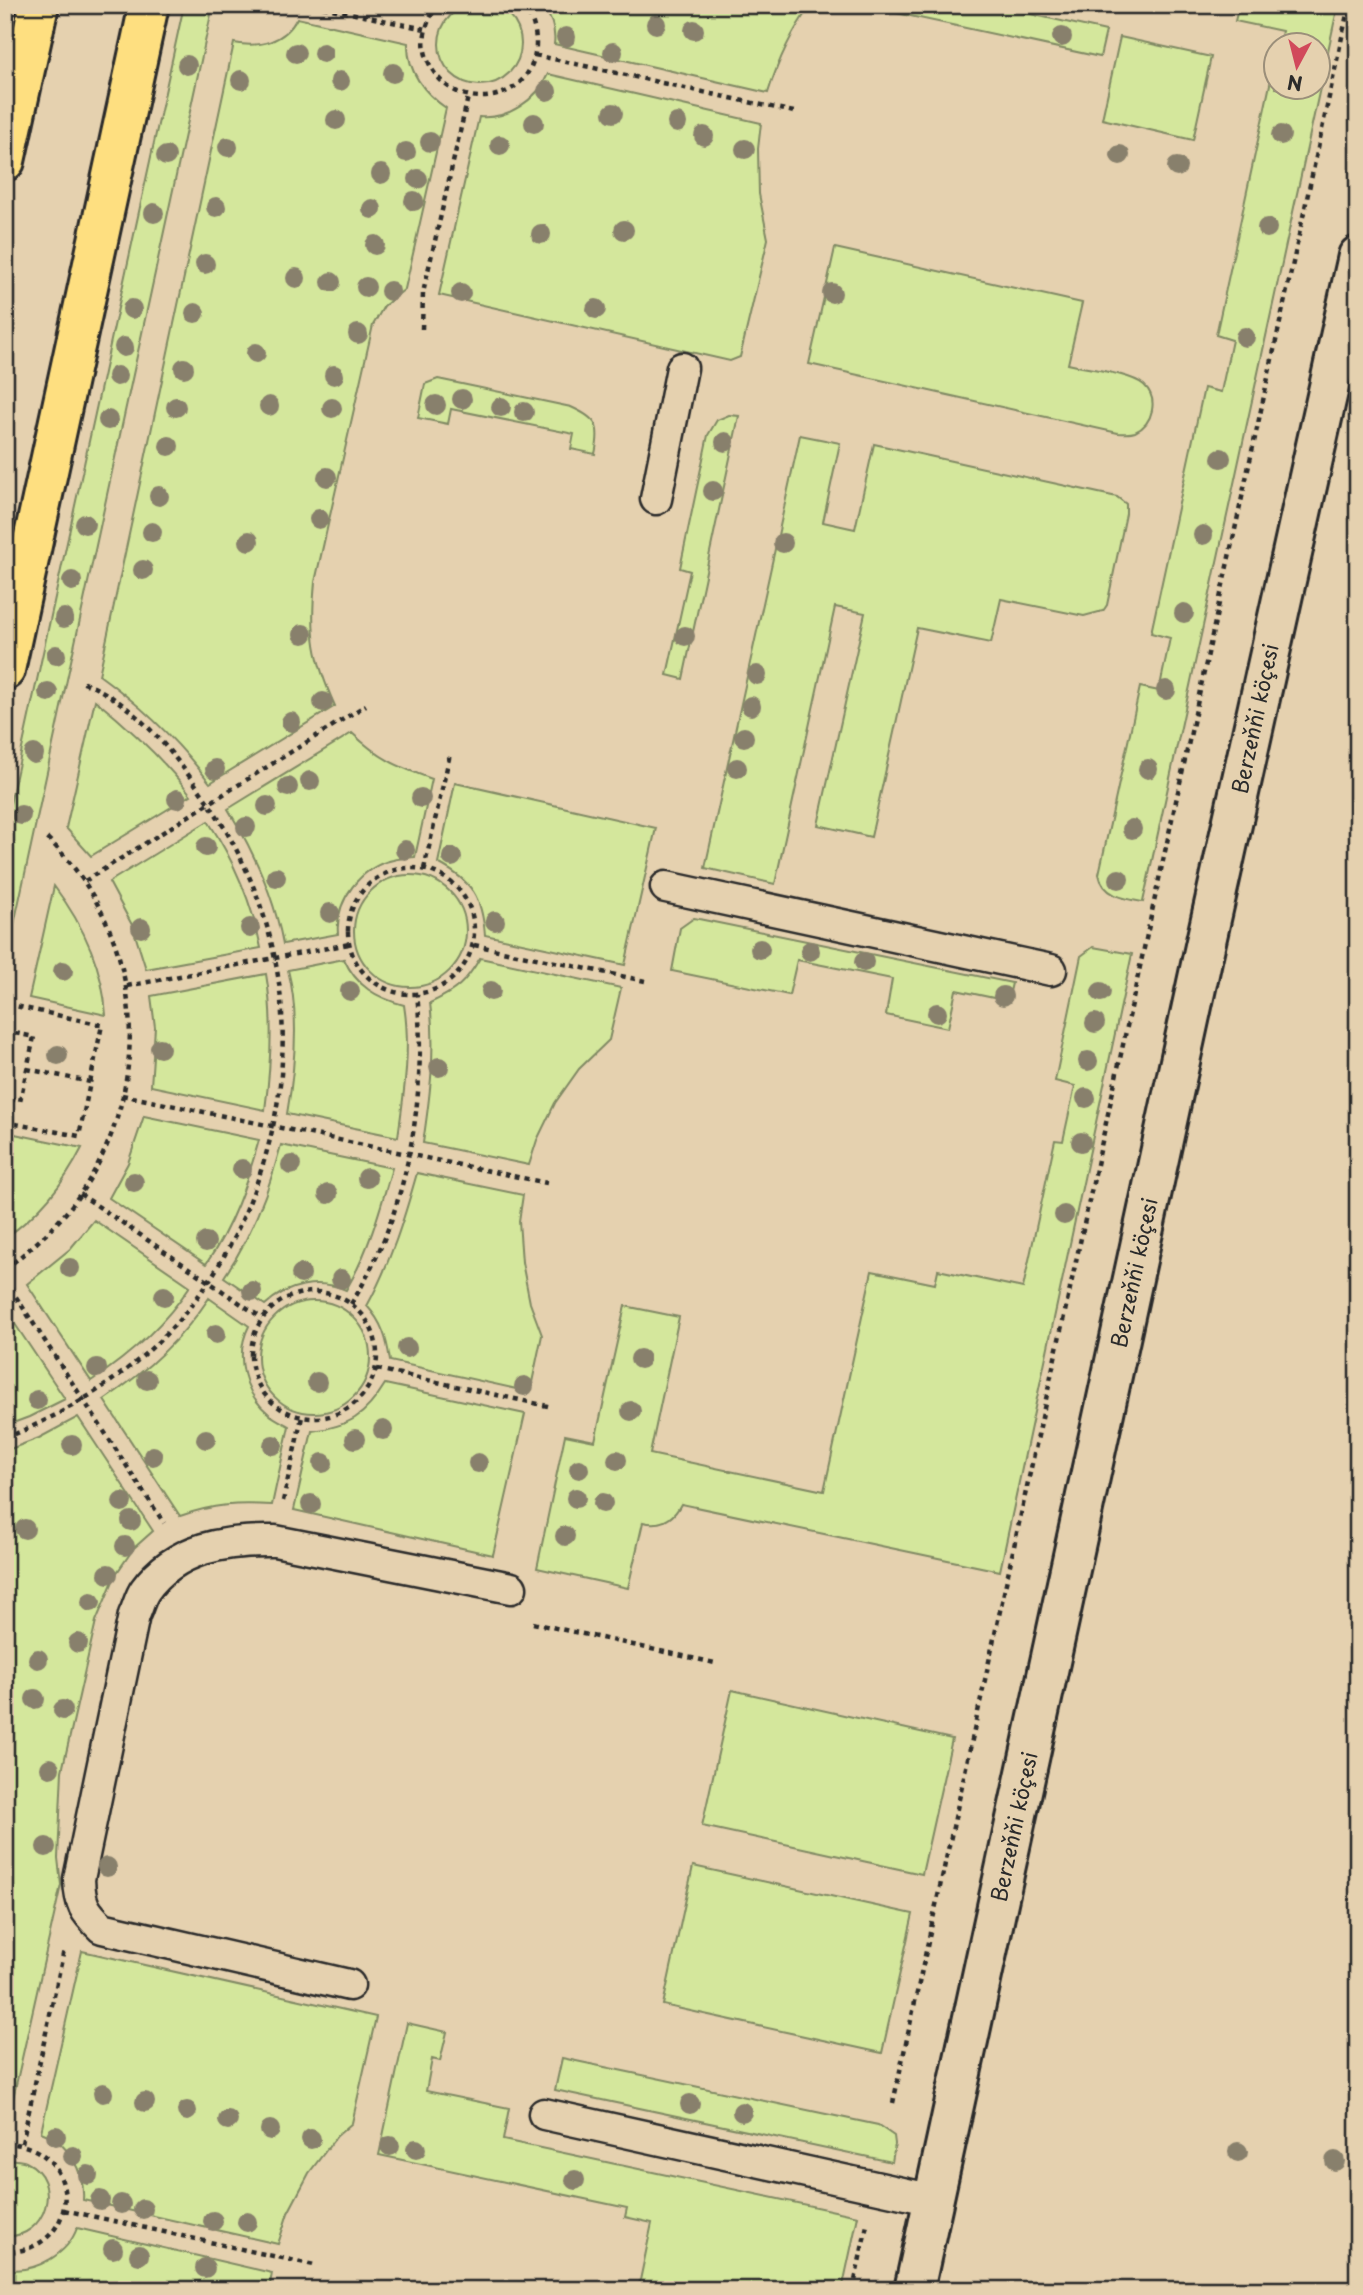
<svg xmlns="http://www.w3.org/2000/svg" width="1363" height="2295" viewBox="0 0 1363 2295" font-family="'Playpen Sans',sans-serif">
<rect width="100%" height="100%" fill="#e5d1af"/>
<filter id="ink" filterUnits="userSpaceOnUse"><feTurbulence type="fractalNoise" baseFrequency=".0143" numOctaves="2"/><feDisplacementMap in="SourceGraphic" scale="14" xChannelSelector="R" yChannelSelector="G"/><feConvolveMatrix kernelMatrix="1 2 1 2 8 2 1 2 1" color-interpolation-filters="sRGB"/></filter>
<g filter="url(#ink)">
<path fill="#d4e79c" stroke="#808964" stroke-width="2" d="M439 44a41 41 0 1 1 82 0a41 41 0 1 1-82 0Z
M184,5h29l-208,961v-139z
M543,5h268c-20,27 -33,56 -43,88l-214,-49c2,-13 -4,-28 -11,-39z
M888,5h102l116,26 -6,26 -213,-46z
M1239,5h99l-195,897c-19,-3 -40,-6 -44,-28l41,-187 19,4 11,-53 -19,-5 53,-245 17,4 11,-52 -16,-5 59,-274 1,27h42v-42l-39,-1 3,-14 -47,-10z
M297,18l111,25c-1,28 16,50 38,65l-41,181 -21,17 -11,19 -58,257c-5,52 -1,77 20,124l-125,77c-32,-42 -68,-77 -111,-108l135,-632c25,5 51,-1 63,-25z
M1120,37l91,20 -18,83 -91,-21z
M548,74l213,49 -3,26 1,45 9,45 -28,118 -10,4 -291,-66 40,-178c28,3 58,-17 69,-43z
M835,248l247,55 -14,61c19,5 62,9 76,21 15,14 9,39 -9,47 -5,2 -11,1 -17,1l-309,-69z
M438,379l133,28c27,12 30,19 24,47l-24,-5 3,-15 -123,-25 -3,15 -30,-6 7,-34z
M729,415l10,1 -56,263 -16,-4 23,-104 -10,-3 28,-133 9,-15z
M800,435l40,8 -17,79 32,7 19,-85 243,53 9,7v10l-19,91 -4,6 -19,5 -83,-17 -10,44 -74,-15 -46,209 -53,-12 47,-212 -30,-6 -60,277 -70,-16z
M95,700c36,29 67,58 96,95l-100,61 -25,-28z
M352,733c28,26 44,33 80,46l-17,78c-7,1 -15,1 -22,3 -32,7 -58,40 -55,74l-55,10c-9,-48 -30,-94 -55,-135z
M455,783l201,45 -31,137 -140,-30c-3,-38 -13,-54 -47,-72z
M208,821c25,38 44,82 53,127l-115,21 -14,-44 -23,-43z
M354 931a56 56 0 1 1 112 0a56 56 0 1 1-112 0Z
M54,886c28,37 49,82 52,129l-77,-17z
M694,918l318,65 -4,18 -52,-11 -8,38 -62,-13 6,-36 -95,-19 -8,35 -117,-24 8,-43z
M1093,947l39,7 -132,617 -319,-67c-8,16 -21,22 -38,18l-15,66 -91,-20 28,-133 30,6 30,-135 54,11 -29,137 174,37 48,-220 63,13 3,-14 85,18 32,-148 8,1 12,-55 -20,-5 26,-125z
M480,958l141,30 -12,52 -30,29 -24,34 -18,37 -8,25 -106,-22c7,-47 13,-93 7,-140 26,-12 36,-21 50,-45z
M344,959c12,27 33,39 60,46 7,44 0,88 -6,132l-111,-23c8,-46 13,-98 1,-144z
M266,974c8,45 5,91 -1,136l-114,-24 4,-59 -4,-31z
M144,1116l115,24c-12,43 -27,87 -53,124l-97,-66 19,-35z
M5,1132l77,16c-18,36 -44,67 -77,90z
M281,1145l111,23c-12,42 -24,85 -46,122 -28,-12 -60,-5 -81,15l-41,-28c27,-40 45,-86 57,-132z
M417,1173l106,22 -4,26 3,41 8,41 12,32 -12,57 -140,-31c-3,-22 -8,-39 -23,-55 23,-42 37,-87 50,-133z
M94,1220l96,66c-25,38 -61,70 -99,95l-64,-97 43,-35z
M209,1298l40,28c-15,29 -5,68 20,88 6,5 13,8 20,12l-17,79c-35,-2 -58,-1 -92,11l-76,-116c40,-27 78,-61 105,-102z
M258 1357a56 56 0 1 1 112 0a56 56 0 1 1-112 0Z
M5,1309l60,90 -36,18 -24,9z
M385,1384l140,30 -32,141 -199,-45 18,-79c37,-5 53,-14 73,-47z
M78,1417l75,114 -19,17 -18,26 -20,47 -34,150 -4,87 3,27 -54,240h-2v-674l34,-13z
M732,1690l220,49 -30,135 -220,-48z
M693,1866l220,48 -31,139 -219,-48z
M82,1951l294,66 -24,106 -15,13 -28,37 -21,40 -10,31 -195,-44c2,-28 -15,-58 -42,-68z
M407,2023l40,9 -7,29 -8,-2 -6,32 83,17 -6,32 355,76 -16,74h-204l14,-67 -27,-6 2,-9 -248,-53z
M562,2058l316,67 16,11 1,8 -3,18 -337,-72z
M9,2159c5,1 12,1 17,3 38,18 20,78 -21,74v-76z
M77,2228l195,45 -3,17h-263l5,-20c26,1 57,-16 66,-42z"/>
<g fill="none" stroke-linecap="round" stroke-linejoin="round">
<defs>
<path id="lane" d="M656,499l26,-131
M666,887l385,83
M349,1985l-247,-57c-18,-17 -22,-24 -23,-49l55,-264c4,-8 6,-18 11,-25 31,-43 81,-50 130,-49l236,47
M544,2114l390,86"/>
<path id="secondary" d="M914,2290l291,-1344 153,-690"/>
<path id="primary" d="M5,161l34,-156
M5,670l144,-665"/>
</defs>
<use href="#lane" stroke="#2b2b2b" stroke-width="35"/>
<use href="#secondary" stroke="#2b2b2b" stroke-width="44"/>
<use href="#primary" stroke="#2b2b2b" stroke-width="44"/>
<path stroke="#2b2b2b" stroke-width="4.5" stroke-dasharray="5 5" stroke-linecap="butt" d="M313,5l112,24
M439,5c-12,12 -18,34 -13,50 18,61 108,54 110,-11 0,-15 -4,-28 -14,-39
M535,55l259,57
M422,329l1,-36 45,-196
M348 931a63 63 0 1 1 126 0a63 63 0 1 1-126 0Z
M424,869l26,-115
M85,881l281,-176
M474,945l171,36
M127,986l222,-42
M5,1031l29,6 -14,64 -15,-3
M27,1069l63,13
M122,1095l425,88
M5,1122l74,14 23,-111 -91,-20
M80,1194l182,124
M5,1269c28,-22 55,-45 75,-75 76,-110 65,-263 -33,-356
M5,1280l159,243
M251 1355a63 63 0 1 1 126 0a63 63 0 1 1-126 0Z
M351,1304c56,-88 77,-207 66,-310
M377,1369l175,38
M5,1438c56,-22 108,-53 152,-95 43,-41 73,-90 94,-145 55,-138 38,-282 -48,-403 -30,-42 -71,-96 -122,-113
M283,1501l19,-84
M533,1623l182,40
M893,2103l456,-2098
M5,2143c81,3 78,109 0,109
M22,2143l42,-193
M64,2210l250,55
M853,2290l14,-65"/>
<use href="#lane" stroke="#e5d1af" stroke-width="30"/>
<use href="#secondary" stroke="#e5d1af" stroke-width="38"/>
<use href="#primary" stroke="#fedf80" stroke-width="38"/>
</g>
<g fill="#88806c">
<circle cx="656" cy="24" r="10"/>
<circle cx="694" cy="30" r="10"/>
<circle cx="566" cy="37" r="10"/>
<circle cx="1062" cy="37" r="10"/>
<circle cx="613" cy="52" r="10"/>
<circle cx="296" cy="53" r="10"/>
<circle cx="323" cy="53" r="10"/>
<circle cx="187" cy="65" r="10"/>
<circle cx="393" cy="73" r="10"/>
<circle cx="241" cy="80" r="10"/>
<circle cx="340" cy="81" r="10"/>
<circle cx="547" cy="91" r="10"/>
<circle cx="613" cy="113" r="10"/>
<circle cx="336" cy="120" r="10"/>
<circle cx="534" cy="123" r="10"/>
<circle cx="677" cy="123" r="10"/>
<circle cx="1281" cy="135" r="10"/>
<circle cx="704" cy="136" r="10"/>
<circle cx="430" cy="142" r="10"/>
<circle cx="500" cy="145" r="10"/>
<circle cx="228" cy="147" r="10"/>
<circle cx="745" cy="149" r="10"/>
<circle cx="406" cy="152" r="10"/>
<circle cx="1120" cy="155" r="10"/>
<circle cx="166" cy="156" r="10"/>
<circle cx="1177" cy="167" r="10"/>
<circle cx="381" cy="174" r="10"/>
<circle cx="418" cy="179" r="10"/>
<circle cx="414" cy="201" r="10"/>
<circle cx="216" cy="207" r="10"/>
<circle cx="372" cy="209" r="10"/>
<circle cx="154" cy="213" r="10"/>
<circle cx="1267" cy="228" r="10"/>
<circle cx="624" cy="230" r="10"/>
<circle cx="541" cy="234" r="10"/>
<circle cx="375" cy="245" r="10"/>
<circle cx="205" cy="264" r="10"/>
<circle cx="296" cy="278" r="10"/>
<circle cx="331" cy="282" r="10"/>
<circle cx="366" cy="287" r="10"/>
<circle cx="390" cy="291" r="10"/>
<circle cx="461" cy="293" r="10"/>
<circle cx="832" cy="293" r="10"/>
<circle cx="132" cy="309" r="10"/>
<circle cx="596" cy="309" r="10"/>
<circle cx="195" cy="313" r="10"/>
<circle cx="358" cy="334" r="10"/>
<circle cx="1245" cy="337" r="10"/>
<circle cx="124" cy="347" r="10"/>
<circle cx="256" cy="353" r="10"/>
<circle cx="184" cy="368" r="10"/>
<circle cx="334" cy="375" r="10"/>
<circle cx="117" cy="376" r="10"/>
<circle cx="462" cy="399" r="10"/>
<circle cx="436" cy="405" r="10"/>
<circle cx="269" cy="406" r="10"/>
<circle cx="176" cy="407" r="10"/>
<circle cx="501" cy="407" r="10"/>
<circle cx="332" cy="408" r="10"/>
<circle cx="524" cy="412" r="10"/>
<circle cx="108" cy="420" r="10"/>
<circle cx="725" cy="442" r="10"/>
<circle cx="169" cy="446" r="10"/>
<circle cx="1221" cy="458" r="10"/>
<circle cx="327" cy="477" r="10"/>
<circle cx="713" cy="491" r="10"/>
<circle cx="159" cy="496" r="10"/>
<circle cx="319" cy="519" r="10"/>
<circle cx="85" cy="524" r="10"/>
<circle cx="152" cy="532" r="10"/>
<circle cx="1203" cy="535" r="10"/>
<circle cx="249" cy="541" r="10"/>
<circle cx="783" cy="543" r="10"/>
<circle cx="143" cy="570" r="10"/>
<circle cx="72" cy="581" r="10"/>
<circle cx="1184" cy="613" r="10"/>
<circle cx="64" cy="618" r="10"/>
<circle cx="303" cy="634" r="10"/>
<circle cx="685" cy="636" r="10"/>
<circle cx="56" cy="655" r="10"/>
<circle cx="757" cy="675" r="10"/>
<circle cx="1166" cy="690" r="10"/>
<circle cx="48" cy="692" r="10"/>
<circle cx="323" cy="702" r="10"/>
<circle cx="751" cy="706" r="10"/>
<circle cx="291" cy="722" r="10"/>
<circle cx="744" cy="737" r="10"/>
<circle cx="34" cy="754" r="10"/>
<circle cx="737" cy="768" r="10"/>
<circle cx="215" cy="769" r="10"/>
<circle cx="1148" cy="769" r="10"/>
<circle cx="310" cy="781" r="10"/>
<circle cx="288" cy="787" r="10"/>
<circle cx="421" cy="798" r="10"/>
<circle cx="177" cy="799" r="10"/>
<circle cx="267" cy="806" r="10"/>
<circle cx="21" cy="815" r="10"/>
<circle cx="246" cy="827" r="10"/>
<circle cx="1132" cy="829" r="10"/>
<circle cx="206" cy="847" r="10"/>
<circle cx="405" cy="850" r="10"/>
<circle cx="452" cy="857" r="10"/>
<circle cx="276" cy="877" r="10"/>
<circle cx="1119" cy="879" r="10"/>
<circle cx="330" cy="913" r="10"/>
<circle cx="495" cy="921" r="10"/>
<circle cx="141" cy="928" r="10"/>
<circle cx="250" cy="928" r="10"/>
<circle cx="760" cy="949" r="10"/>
<circle cx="810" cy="951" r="10"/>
<circle cx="864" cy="962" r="10"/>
<circle cx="63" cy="971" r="10"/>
<circle cx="350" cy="991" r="10"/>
<circle cx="491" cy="991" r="10"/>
<circle cx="1101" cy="992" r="10"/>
<circle cx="1003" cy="996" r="10"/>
<circle cx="937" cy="1013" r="10"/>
<circle cx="1095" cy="1023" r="10"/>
<circle cx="160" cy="1048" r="10"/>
<circle cx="58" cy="1055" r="10"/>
<circle cx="1088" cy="1061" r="10"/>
<circle cx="439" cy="1067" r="10"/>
<circle cx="1086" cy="1098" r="10"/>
<circle cx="1081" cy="1142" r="10"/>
<circle cx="291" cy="1165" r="10"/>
<circle cx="242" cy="1169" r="10"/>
<circle cx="367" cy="1178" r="10"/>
<circle cx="134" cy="1182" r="10"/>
<circle cx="328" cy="1194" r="10"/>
<circle cx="1064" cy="1215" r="10"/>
<circle cx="206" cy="1242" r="10"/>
<circle cx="70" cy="1268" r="10"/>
<circle cx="301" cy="1274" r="10"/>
<circle cx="341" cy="1279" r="10"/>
<circle cx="252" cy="1291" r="10"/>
<circle cx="164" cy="1296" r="10"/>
<circle cx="216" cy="1334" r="10"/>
<circle cx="407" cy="1348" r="10"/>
<circle cx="640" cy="1359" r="10"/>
<circle cx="97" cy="1368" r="10"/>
<circle cx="147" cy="1380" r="10"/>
<circle cx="317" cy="1382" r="10"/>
<circle cx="524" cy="1386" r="10"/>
<circle cx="37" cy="1400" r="10"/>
<circle cx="631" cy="1411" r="10"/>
<circle cx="383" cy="1430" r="10"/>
<circle cx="206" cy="1439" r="10"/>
<circle cx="355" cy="1439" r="10"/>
<circle cx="72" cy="1445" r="10"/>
<circle cx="273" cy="1445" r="10"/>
<circle cx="153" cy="1456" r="10"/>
<circle cx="617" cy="1460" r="10"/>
<circle cx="323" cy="1463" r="10"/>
<circle cx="478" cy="1463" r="10"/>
<circle cx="579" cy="1469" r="10"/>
<circle cx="576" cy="1498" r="10"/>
<circle cx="122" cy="1502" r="10"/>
<circle cx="603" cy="1503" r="10"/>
<circle cx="311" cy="1504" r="10"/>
<circle cx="131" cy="1521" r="10"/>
<circle cx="25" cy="1529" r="10"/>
<circle cx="565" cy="1536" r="10"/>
<circle cx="125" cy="1546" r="10"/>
<circle cx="108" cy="1574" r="10"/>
<circle cx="91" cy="1602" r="10"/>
<circle cx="78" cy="1643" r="10"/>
<circle cx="38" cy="1659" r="10"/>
<circle cx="35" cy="1699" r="10"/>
<circle cx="63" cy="1710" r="10"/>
<circle cx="50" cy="1768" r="10"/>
<circle cx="46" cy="1847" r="10"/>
<circle cx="107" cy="1867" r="10"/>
<circle cx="103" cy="2093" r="10"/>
<circle cx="145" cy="2102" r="10"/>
<circle cx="690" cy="2104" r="10"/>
<circle cx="187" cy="2111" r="10"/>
<circle cx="742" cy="2112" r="10"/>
<circle cx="228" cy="2120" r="10"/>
<circle cx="270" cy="2130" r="10"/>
<circle cx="56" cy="2136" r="10"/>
<circle cx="311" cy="2139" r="10"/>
<circle cx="390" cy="2146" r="10"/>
<circle cx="416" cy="2149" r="10"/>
<circle cx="1238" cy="2152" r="10"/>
<circle cx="73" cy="2156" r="10"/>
<circle cx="1335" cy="2161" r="10"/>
<circle cx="88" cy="2175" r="10"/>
<circle cx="575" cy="2180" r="10"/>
<circle cx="100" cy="2200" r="10"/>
<circle cx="121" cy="2204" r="10"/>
<circle cx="143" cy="2209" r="10"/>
<circle cx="213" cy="2221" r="10"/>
<circle cx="247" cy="2222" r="10"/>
<circle cx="113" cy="2249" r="10"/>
<circle cx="139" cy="2255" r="10"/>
<circle cx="205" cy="2268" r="10"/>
</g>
</g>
<g text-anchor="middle" stroke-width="6" stroke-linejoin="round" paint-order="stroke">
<g font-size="21" fill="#2b2b2b" stroke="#e5d1af">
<text transform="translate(1256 719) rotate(-78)" y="7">Berzeňňi köçesi</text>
<text transform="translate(1135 1273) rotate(-78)" y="7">Berzeňňi köçesi</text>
<text transform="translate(1015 1827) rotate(-78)" y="7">Berzeňňi köçesi</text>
</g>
</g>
<rect width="1363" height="2295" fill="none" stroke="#e5d1af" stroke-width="28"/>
<rect x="14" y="14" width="1335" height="2267" fill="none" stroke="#2b2b2b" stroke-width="2.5" filter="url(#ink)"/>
<g transform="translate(1297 66) rotate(187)"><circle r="33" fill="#e5d1af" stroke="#9b8f7a" stroke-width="2"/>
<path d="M0-5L12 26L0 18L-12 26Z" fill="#d1495b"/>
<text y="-10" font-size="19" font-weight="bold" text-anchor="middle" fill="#2b2b2b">N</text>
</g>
</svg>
